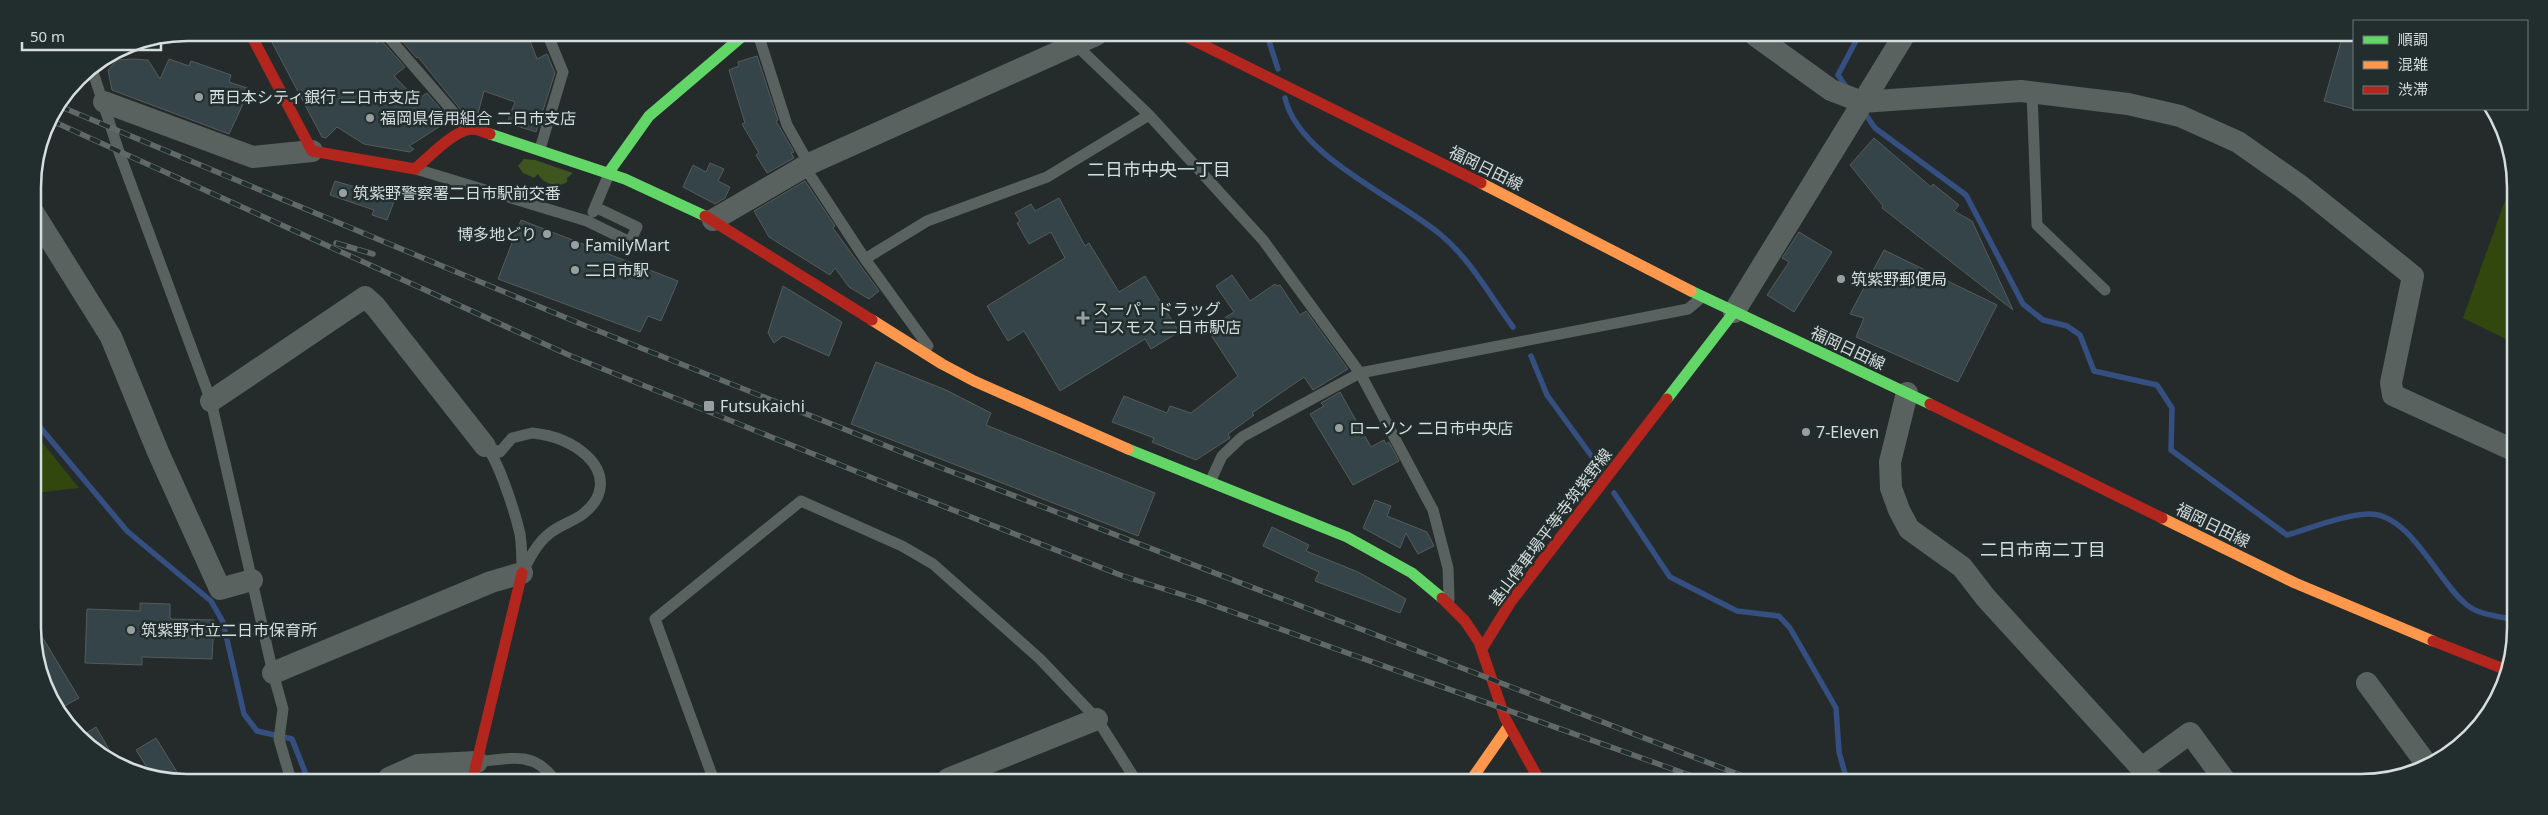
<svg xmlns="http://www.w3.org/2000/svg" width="2548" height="815" viewBox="0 0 2548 815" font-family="'Noto Sans','Noto Sans JP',sans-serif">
<rect width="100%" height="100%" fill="#252b2b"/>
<path fill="#31470e" d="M2512,181v161l-49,-24z
M34,432l45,56 -44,5z"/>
<path fill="#3e551f" d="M524,159l11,1 38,13 -6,5v4c-9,6 -24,2 -29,-8l-4,4 -11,-5 -5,-7z"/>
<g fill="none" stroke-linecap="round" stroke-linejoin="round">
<path stroke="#344f80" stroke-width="5.5" d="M1267,35l11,34
M1847,88l-9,-13 20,-38
M1285,98c13,58 111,99 156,137 30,25 49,61 72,92
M1864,112l11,16 91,67 57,109 20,16 24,6 13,9 14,36 63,14 15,23 -1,42 116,85c24,-7 57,-20 81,-21 42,-2 70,69 99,91 10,9 30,11 43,14
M1531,356l16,39 54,74
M34,420l93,111 84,70 12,21 21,92 13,17 35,8 15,38
M1614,493l56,84 67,34 42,5 11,12 46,80 3,44 8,29"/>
</g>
<path fill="#344448" stroke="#565b5c" d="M267,33h103l7,10 4,-3 24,27 -11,9 23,24 10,-7 23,27 -41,26 5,3 -4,3 -46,-8 -27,-17 -11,11 -4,-1z
M395,33h132l10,26 10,-5 8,19 -19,59 -29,-9 8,-21 -31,-11 -6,22 -17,-3 -43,-53 -1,1z
M2342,38h12v71l-30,-8z
M757,56l21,64 -2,1 18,31 -3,1 3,5 -27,15 -11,-18 3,-2 -17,-29 3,-1 -16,-53 10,-4 -1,-4z
M133,59l15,1 12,19 9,-20 20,7 2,-5 40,14 -2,7 21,7 -21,45 -117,-44 -4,-20 9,-10z
M1874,138l57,49 2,-3 26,21 -5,6 18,10 41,89 -131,-102 1,-2 -33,-41z
M710,163l14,6 -6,12 12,6 -5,11 -10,6 -32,-17 10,-22 13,7z
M335,181l60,18 -8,21 -15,-5 2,-5 -44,-15z
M805,181l30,45 -2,2 46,63 -10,8 -20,-12 -14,-19 -5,7 -61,-38 -15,-26z
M1059,198l26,48 4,-3 30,49 26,-16 34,56 -28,17 -6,-10 -85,52 -36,-60 -16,10 -21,-35 78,-48 -14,-26 -22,12 -12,-21 3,-2 -5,-8 16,-9 4,7z
M521,220l157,61 -17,40 -13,-5 -8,16 -142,-53z
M1799,232l33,20 -38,60 -27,-17 22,-33 -7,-4z
M1884,250l113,55 -39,77 -102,-45 8,-19 -14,-4z
M1232,275l18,26 25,-17 2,2 3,-1 20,30 6,-4 42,58 -35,21 -9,-13 -52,36 2,2 -26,19 2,4 -34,22 -44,-18 2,-4 -42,-16 12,-26 43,17 3,-7 21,7 47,-37 -31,-47 27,-17 -18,-26z
M783,286l59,36 -13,34 -46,-20 -9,7 -6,-10z
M876,362l70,28 45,23 -5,12 169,68 -17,43 -287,-112z
M1340,392l31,55 13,-7 2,4 3,-2 10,19 -46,24 -43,-71 14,-8 -3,-3z
M1375,500l16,6 -4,10 40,16 7,14 -16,8 -12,-21 -6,15 -37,-20z
M1272,527l37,18 -3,6 52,21 48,27 -6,14 -85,-32 4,-9 -56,-26z
M140,603l30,1v15l44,1 -2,39 -70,-2v8l-57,-2 2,-54 53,2z
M35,625l44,73 -18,10 -26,-51z
M96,727l22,38 -8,-3 -30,-25z
M156,738l24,39h-27l-17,-27z"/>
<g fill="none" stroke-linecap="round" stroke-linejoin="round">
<path stroke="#59625e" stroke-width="11" d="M385,33l83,96
M758,34l29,91 22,39
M1076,45l73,70 114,125 97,133 73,137 15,58 1,31
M92,69l27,83 92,249 62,272 10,36 -4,30 11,38
M2032,92l5,133 68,65
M540,149l23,-77 -16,-39
M804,166l61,93 63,87
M416,169l171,52 43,21 7,-15 -42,-20
M593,212l16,-38
M865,259l62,-38 120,-44 102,-62
M532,433c21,2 39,8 55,23 19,18 18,41 -4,58 -9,7 -23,11 -33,19 -13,10 -21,26 -28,40 0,-13 0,-26 -2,-39 -4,-18 -22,-77 -35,-88l15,6 12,-14z
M1210,482l12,-26 20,-19 118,-64 328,-64 14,-12
M477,762c29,-3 56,-12 76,16
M713,778l-58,-159 146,-118 101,45 31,18 107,95 57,60 38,60"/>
<path stroke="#59625e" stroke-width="22" d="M1756,36l75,54 31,12 159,-11 107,13 52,12 58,26 64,45 111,89 -22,107 2,12 118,54
M104,102l149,55 59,-6
M33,212l78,125 47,115 62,137 32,-9
M713,220l96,-56 287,-129
M1734,312l169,-275
M1907,393l-17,69 1,26 8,22 10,19 53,38 24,31 168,184
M211,401l154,-104 10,9 110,140
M273,673l218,-91 31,-9
M2367,683l61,83
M2142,768l48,-35 36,49
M389,778l29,-13 59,-3
M948,779l149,-60"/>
<path stroke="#63d668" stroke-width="11" d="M490,134l135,45 80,37
M609,172l40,-56 96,-82
M1691,291l239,113
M1667,399l67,-87
M1128,449l219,88 65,36 30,25"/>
<path stroke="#ff974d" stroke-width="11" d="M136,43l3,-1
M1481,183l210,108
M872,320l70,44 32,17 154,68
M2162,518l133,65 138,58
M1471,780l37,-53"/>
<path stroke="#b3261e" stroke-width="11" d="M250,33l62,118 103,18c13,-11 38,-38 56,-40 6,0 13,3 19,5
M1183,35l298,148
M705,216l167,104
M1930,404l232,114
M1442,598l23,23 14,21 26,76 34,62
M2433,641l76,30
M1483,647l27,-44 157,-204
M473,778l49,-205"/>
<defs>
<path id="rail" d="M59,106l522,218 353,141 822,316
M50,120l521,236 346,140 206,80 76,24 507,181
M336,243l37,11"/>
</defs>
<use href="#rail" stroke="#616966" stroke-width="5.5"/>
<use href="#rail" stroke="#222e2e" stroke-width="4" stroke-dasharray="11" stroke-linecap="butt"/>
</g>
<g fill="#989f9f" stroke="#222e2e" stroke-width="2">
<circle cx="199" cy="97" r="5"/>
<circle cx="370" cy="118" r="5"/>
<circle cx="343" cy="193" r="5"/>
<circle cx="547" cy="234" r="5"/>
<circle cx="575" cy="245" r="5"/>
<circle cx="575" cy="270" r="5"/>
<circle cx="1841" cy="279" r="5"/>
<path d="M1080.5 310.5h5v5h5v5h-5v5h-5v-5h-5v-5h5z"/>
<rect x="703" y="400" width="12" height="12" rx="2.5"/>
<circle cx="1339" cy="428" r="5"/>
<circle cx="1806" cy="432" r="5"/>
<circle cx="131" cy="630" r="5"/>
</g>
<g text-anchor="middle" stroke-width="5" stroke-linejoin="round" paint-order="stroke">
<g font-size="16" fill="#d6dddd" stroke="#222e2e" text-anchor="start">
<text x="209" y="103">西日本シティ銀行 二日市支店</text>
<text x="380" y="124">福岡県信用組合 二日市支店</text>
<text x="353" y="199">筑紫野警察署二日市駅前交番</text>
<text x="537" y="240" text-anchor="end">博多地どり</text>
<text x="585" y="251">FamilyMart</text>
<text x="585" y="276">二日市駅</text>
<text x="1851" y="285">筑紫野郵便局</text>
<text x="1093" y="315">スーパードラッグ<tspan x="1093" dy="18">コスモス 二日市駅店</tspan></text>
<text x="720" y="412">Futsukaichi</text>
<text x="1349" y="434">ローソン 二日市中央店</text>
<text x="1816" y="438">7-Eleven</text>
<text x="141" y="636">筑紫野市立二日市保育所</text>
</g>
<g font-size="16" fill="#d6dddd" stroke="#222e2e">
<text transform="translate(1486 168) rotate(26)" y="6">福岡日田線</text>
<text transform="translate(1848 348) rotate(25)" y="6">福岡日田線</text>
<text transform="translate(2213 525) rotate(26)" y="6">福岡日田線</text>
<text transform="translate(1550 527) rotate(-53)" y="6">基山停車場平等寺筑紫野線</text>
</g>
<g font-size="18" fill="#d6dddd" stroke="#222e2e">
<text x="1159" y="176">二日市中央一丁目</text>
<text x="2043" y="556">二日市南二丁目</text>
</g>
</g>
<path d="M0 0H2548V815H0ZM187 41H2361A146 146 0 0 1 2507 187V628A146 146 0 0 1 2361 774H187A146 146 0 0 1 41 628V187A146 146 0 0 1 187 41Z" fill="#222e2e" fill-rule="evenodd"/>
<path fill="none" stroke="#d6dddd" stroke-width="2.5" d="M187 41H2361A146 146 0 0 1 2507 187V628A146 146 0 0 1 2361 774H187A146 146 0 0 1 41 628V187A146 146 0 0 1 187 41Z"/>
<rect x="2353" y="20" width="175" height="90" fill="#222e2e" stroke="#6a7474"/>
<rect x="2363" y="36" width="25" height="8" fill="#63d668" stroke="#6a7474"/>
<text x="2398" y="45" font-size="15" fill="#d6dddd">順調</text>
<rect x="2363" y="61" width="25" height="8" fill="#ff974d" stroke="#6a7474"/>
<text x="2398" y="70" font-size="15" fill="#d6dddd">混雑</text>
<rect x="2363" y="86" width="25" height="8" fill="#b3261e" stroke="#6a7474"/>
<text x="2398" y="95" font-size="15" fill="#d6dddd">渋滞</text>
<path d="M22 42v8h139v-8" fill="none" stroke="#d6dddd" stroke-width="2.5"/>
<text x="30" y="42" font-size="15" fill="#d6dddd" stroke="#222e2e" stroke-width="4" paint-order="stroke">50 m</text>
</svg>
